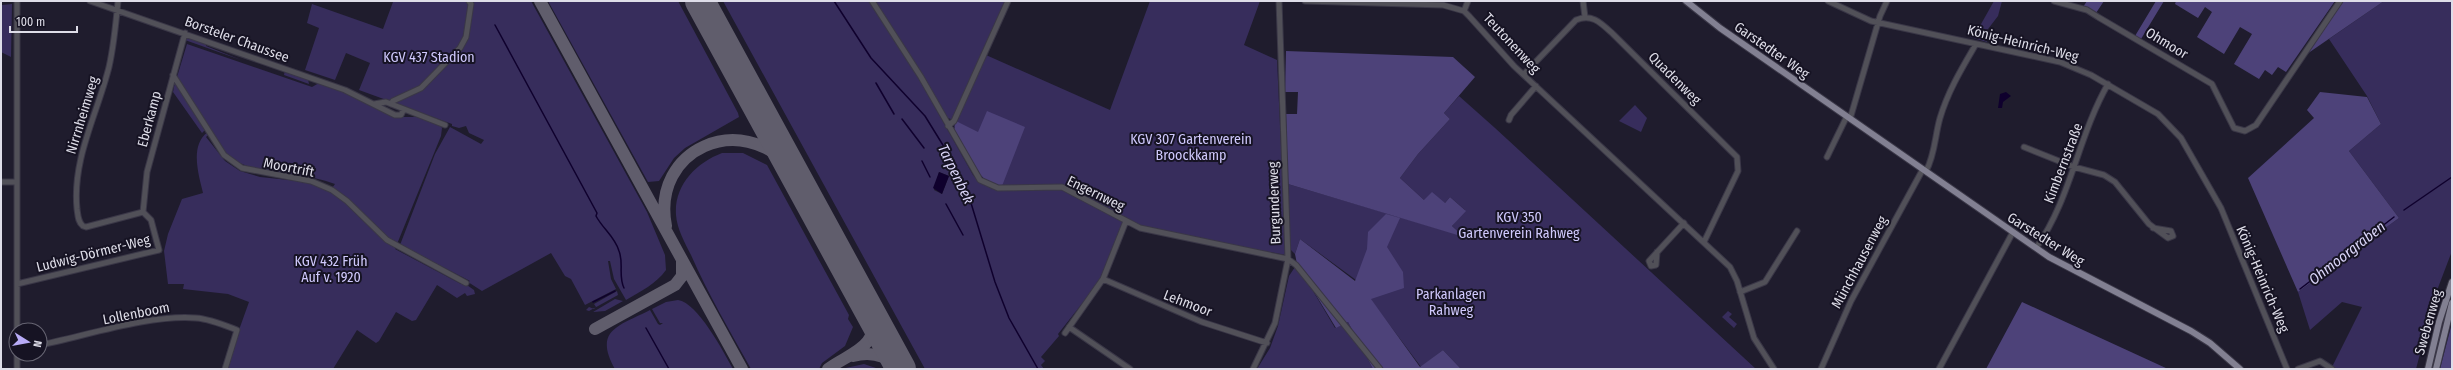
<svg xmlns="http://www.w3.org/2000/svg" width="2453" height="370" viewBox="0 0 2453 370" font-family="'Fira Sans Condensed',sans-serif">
<rect width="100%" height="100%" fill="#1f1c2d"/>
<path fill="#372d5c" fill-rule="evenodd" d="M389,1h142l116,211 18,43 1,15c-10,14 -25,21 -40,30l-12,-21 -4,-18h-2l3,18 5,10 -31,16 -14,-26 -6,-3 -14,-23 -69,38 -14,-9 2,-1 -70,-36 35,-91 15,-27 31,17 3,-4 -15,-7 -3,-7 -7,2 -7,-2v-2l-93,-34 11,-27 -24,-10 -11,27 -30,-10 14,-42 -12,-5 5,-19 71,25 10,-27z
M548,1h130l60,112 1,4 -54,31 -11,10 -15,23 -11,1z
M723,1h282l-52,119 -10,-4 -24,-37 54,96 6,7 12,6 2,-3 -39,-59 32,-71 124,55 40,-109h110l-16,44 33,15 9,195 -142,-26 -18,-11 -27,64 -41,52 1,2 -18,21 4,4 -4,4 3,4h-119zM939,172l10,4 -7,18 -8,-4z
M1994,1h8l-4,15 -13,17 2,9 -17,-5 6,-4z
M2384,1h68v250l-16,42 -20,76h-81l-3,-2 30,-60 -20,-5 -32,28 -12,-38 101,-74 -50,-67 32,-27 -14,-28 -38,-57z
M12,4l-1,53 -10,-5v-43l1,-4z
M189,37l17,6v3l35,14 -56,-20z
M187,44l125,43 7,-4 32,12 43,22h26l19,6 3,5 -1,8 -46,113 66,35 3,-1 10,7 1,4 -8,2 -2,-3 -8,5 -20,-13 -21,35 -4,1 -16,-9 -17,29 -3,2 -19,-13 -24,39h-108l24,-67 -21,-8 -45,-5 1,-5h-16l-4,-33 4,-17 14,-35 21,-6c-4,-17 -14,-48 5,-61l1,2 -3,3 19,24 15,10 20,6 48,5 22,9 5,-7c-35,-14 -77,-5 -108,-29l-50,-78z
M285,70l23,9 1,5 -25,-9z
M175,82l31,47 -4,4 -29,-41z
M1459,96l36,32 261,241h-295l-18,-19 -22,17 -65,-87 -56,-41 -5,15 -5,-5 -2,-65 175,52 -11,-10 13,-16 -15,-13 -5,6 -21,-3 -24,-22 18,-24 32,-35 -6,-6z
M1635,105l12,13 -6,14 -22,-11z
M722,153h21l24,12 82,150 -1,4 5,8 -8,19 -23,17 -3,6h-68c-21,-38 -43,-75 -60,-114 -6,-12 -14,-26 -15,-40 -2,-30 20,-52 46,-62z
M1297,264l38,64 13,-6 25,47h-116l13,-21 8,-22 11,-50z
M617,291l1,4 -29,16 -3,-1 3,-3 5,2 2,-2 -2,-3z
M615,299l8,2 -18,10 -12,1z
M678,300c20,3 45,51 55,69h-118c-22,-39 4,-43 35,-59l8,14 2,1 3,-2h-3l-8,-14 14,-7z
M1728,311l4,3 -3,3 8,7 -3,4 -12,-11z
M864,364l15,5h-38z"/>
<path fill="#4d4279" d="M2087,1h17l-8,12 -13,-6z
M2156,1h8l-23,38 -6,-3z
M2176,1h159l-49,71 -8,-5 -6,8 -7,-5 -6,9 -25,-15 18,-30 -12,-7 -16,27 -27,-17 15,-25 -7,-5 -7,11 -23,-14z
M2343,1h41l-80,55z
M1286,51l167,6 22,20 -31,36 6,6 -32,35 -18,24 24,22 8,-8 13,11 5,-6 16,14 -14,15 12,11 -176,-53 -2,-70h11l1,-22h-13z
M2320,92l47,5 14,27 -32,27 50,67 -101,74 -50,-114 66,-60 -7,-8z
M987,111l38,16 -23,59c-26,-2 -36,-36 -48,-56l2,-9 22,11z
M1386,214l14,4 -13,29 16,25 1,16 -33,11 49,68 23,-17 18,19h-88l-25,-47 -12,6 -39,-64 -2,-10 5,-15 55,42 12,-32 1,-17z
M2022,302l146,67h-182z
M2452,323v46h-12z"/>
<path fill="#0f002d" d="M2006,92l5,4 -8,6 -1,6h-4l2,-14z
M939,172l10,4 -7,18 -9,-6z"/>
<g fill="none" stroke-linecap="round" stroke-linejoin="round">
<path stroke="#0f002d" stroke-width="1.5" d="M834,1l37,57 54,58 29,47 17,40 24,79 14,36 29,51
M495,25l102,188 -1,3c7,13 19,21 23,35 5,12 -1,25 5,37
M876,83l18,31
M902,119l22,29
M922,161l8,16
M946,204l17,31
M2404,210l48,-33
M2300,289l94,-72
M593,302l22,-11
M646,328l23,41"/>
<path stroke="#605d6c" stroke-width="12" d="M540,1l202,368
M666,226c-15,-77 75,-116 125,-58
M595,329l80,-44 7,-9v-14
M853,356c18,-5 35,0 48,13
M828,369c21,-16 55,-22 42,-58"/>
<path stroke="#605d6c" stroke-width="30" d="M700,1l201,368"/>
<defs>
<path id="minor" d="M17,1v368
M90,1l255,89 50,25h6l3,-6
M118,1c-2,22 -4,44 -9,66 -12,48 -37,92 -32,142 1,7 1,13 6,17l3,1 57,-15
M872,1l49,76 59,103 18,8 64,-1 78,41 148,31 8,6 84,104
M1305,1l138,4 21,6 5,5 45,50 216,201 7,14 17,57 20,31
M1583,1l2,16
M1828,1l43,20 189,41 31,13 67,39 23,24 40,70 66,161
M2054,1l33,9 11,7 114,67 22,44 11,3 11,-6 84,-124
M1464,11l4,-10
M1524,74l52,-54c16,-7 25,3 37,14l124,123 1,14 -34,71
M173,75l51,80 18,13 69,13 21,9 15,11 40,39 79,43
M374,104l12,-2 59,23
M391,104l2,-3 28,-13 39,-40 6,-11 5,-33 -2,-3
M1850,119l30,-103 7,-15
M1509,120l2,-5 25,-29
M948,126l6,-5 54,-120
M2024,147l50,20 30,8 11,7 34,42 19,14 5,-2 -2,-5 -18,-3
M1827,157l20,-41
M1926,171c9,-16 9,-36 14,-53 8,-27 22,-50 36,-74
M1,182h16
M143,212l4,-40 38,-139
M2036,248c35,-49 42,-112 72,-164
M1657,252l-1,13 -5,1 -2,-5 35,-38
M1103,279l99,43 65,21
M17,284l142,-34 -8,-30 -8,-8
M1740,292l25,-10 32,-51
M1069,327l61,42
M1065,333l38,-54 23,-58
M40,345c45,-9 111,-31 156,-27 14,1 28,7 41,12l-12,39
M1253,369l22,-46 13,-64 -9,-258
M1821,369l30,-68 72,-132
M1939,369l74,-137
M2298,369l22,-8 12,8"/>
<path id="major" d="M1686,1l34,27 329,229 142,74 19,12 30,26
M2428,369l11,-47 13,-40
M2436,369l16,-66"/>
</defs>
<use href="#minor" stroke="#3a3747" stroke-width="7"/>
<use href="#major" stroke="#3a3747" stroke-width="8"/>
<use href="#minor" stroke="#515058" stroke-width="5"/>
<use href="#major" stroke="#828092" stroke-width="6"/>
</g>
<g text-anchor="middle" stroke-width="4" stroke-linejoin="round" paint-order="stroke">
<g font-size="14" fill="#dedde8" stroke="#161323">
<text transform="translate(237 39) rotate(20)" y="5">Borsteler Chaussee</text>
<text transform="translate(1512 43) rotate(47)" y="5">Teutonenweg</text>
<text transform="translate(2023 43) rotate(14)" y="5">König-Heinrich-Weg</text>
<text transform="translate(2167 43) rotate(31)" y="5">Ohmoor</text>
<text transform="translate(1772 50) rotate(35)" y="5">Garstedter Weg</text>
<text transform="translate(1675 78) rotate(45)" y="5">Quadenweg</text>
<text transform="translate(82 115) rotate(-73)" y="5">Nirrnheimweg</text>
<text transform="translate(149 119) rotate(-75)" y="5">Eberkamp</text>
<text transform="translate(2063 163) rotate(-69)" y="5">Kimbernstraße</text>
<text transform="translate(289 167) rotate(11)" y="5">Moortrift</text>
<text transform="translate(1096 193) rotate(26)" y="5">Engernweg</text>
<text transform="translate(1274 203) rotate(-92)" y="5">Burgunderweg</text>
<text transform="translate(2046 239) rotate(32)" y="5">Garstedter Weg</text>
<text transform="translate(93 253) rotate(-14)" y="5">Ludwig-Dörmer-Weg</text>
<text transform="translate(1859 262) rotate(-62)" y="5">Münchhausenweg</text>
<text transform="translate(2263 279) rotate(67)" y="5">König-Heinrich-Weg</text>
<text transform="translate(1188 303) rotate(21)" y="5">Lehmoor</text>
<text transform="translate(136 313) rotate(-11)" y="5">Lollenboom</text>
<text transform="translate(2428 322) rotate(-74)" y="5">Swebenweg</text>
</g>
<g font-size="14" fill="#d0c9fd" stroke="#161323">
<text x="429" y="62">KGV 437 Stadion</text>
<text x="1191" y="144">KGV 307 Gartenverein<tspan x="1191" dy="16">Broockkamp</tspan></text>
<text x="1519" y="222">KGV 350<tspan x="1519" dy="16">Gartenverein Rahweg</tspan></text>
<text x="331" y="266">KGV 432 Früh<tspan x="331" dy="16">Auf v. 1920</tspan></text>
<text x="1451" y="299">Parkanlagen<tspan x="1451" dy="16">Rahweg</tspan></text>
</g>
<g font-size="15" font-style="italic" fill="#dad5f8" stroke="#161323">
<text transform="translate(956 174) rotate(64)" y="5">Tarpenbek</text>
<text transform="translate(2347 253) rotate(-38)" y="5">Ohmoorgraben</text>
</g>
</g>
<rect width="2453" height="370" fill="none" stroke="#dedde8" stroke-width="4"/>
<g transform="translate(28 342) rotate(101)"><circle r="19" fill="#161323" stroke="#666472"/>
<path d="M0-3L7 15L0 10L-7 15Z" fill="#b8abf7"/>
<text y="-6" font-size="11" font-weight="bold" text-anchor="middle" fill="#dedde8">N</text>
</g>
<path d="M10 26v6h67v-6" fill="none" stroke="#dedde8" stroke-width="2"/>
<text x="16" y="26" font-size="12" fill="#dedde8" stroke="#161323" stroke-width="3" paint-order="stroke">100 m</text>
</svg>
